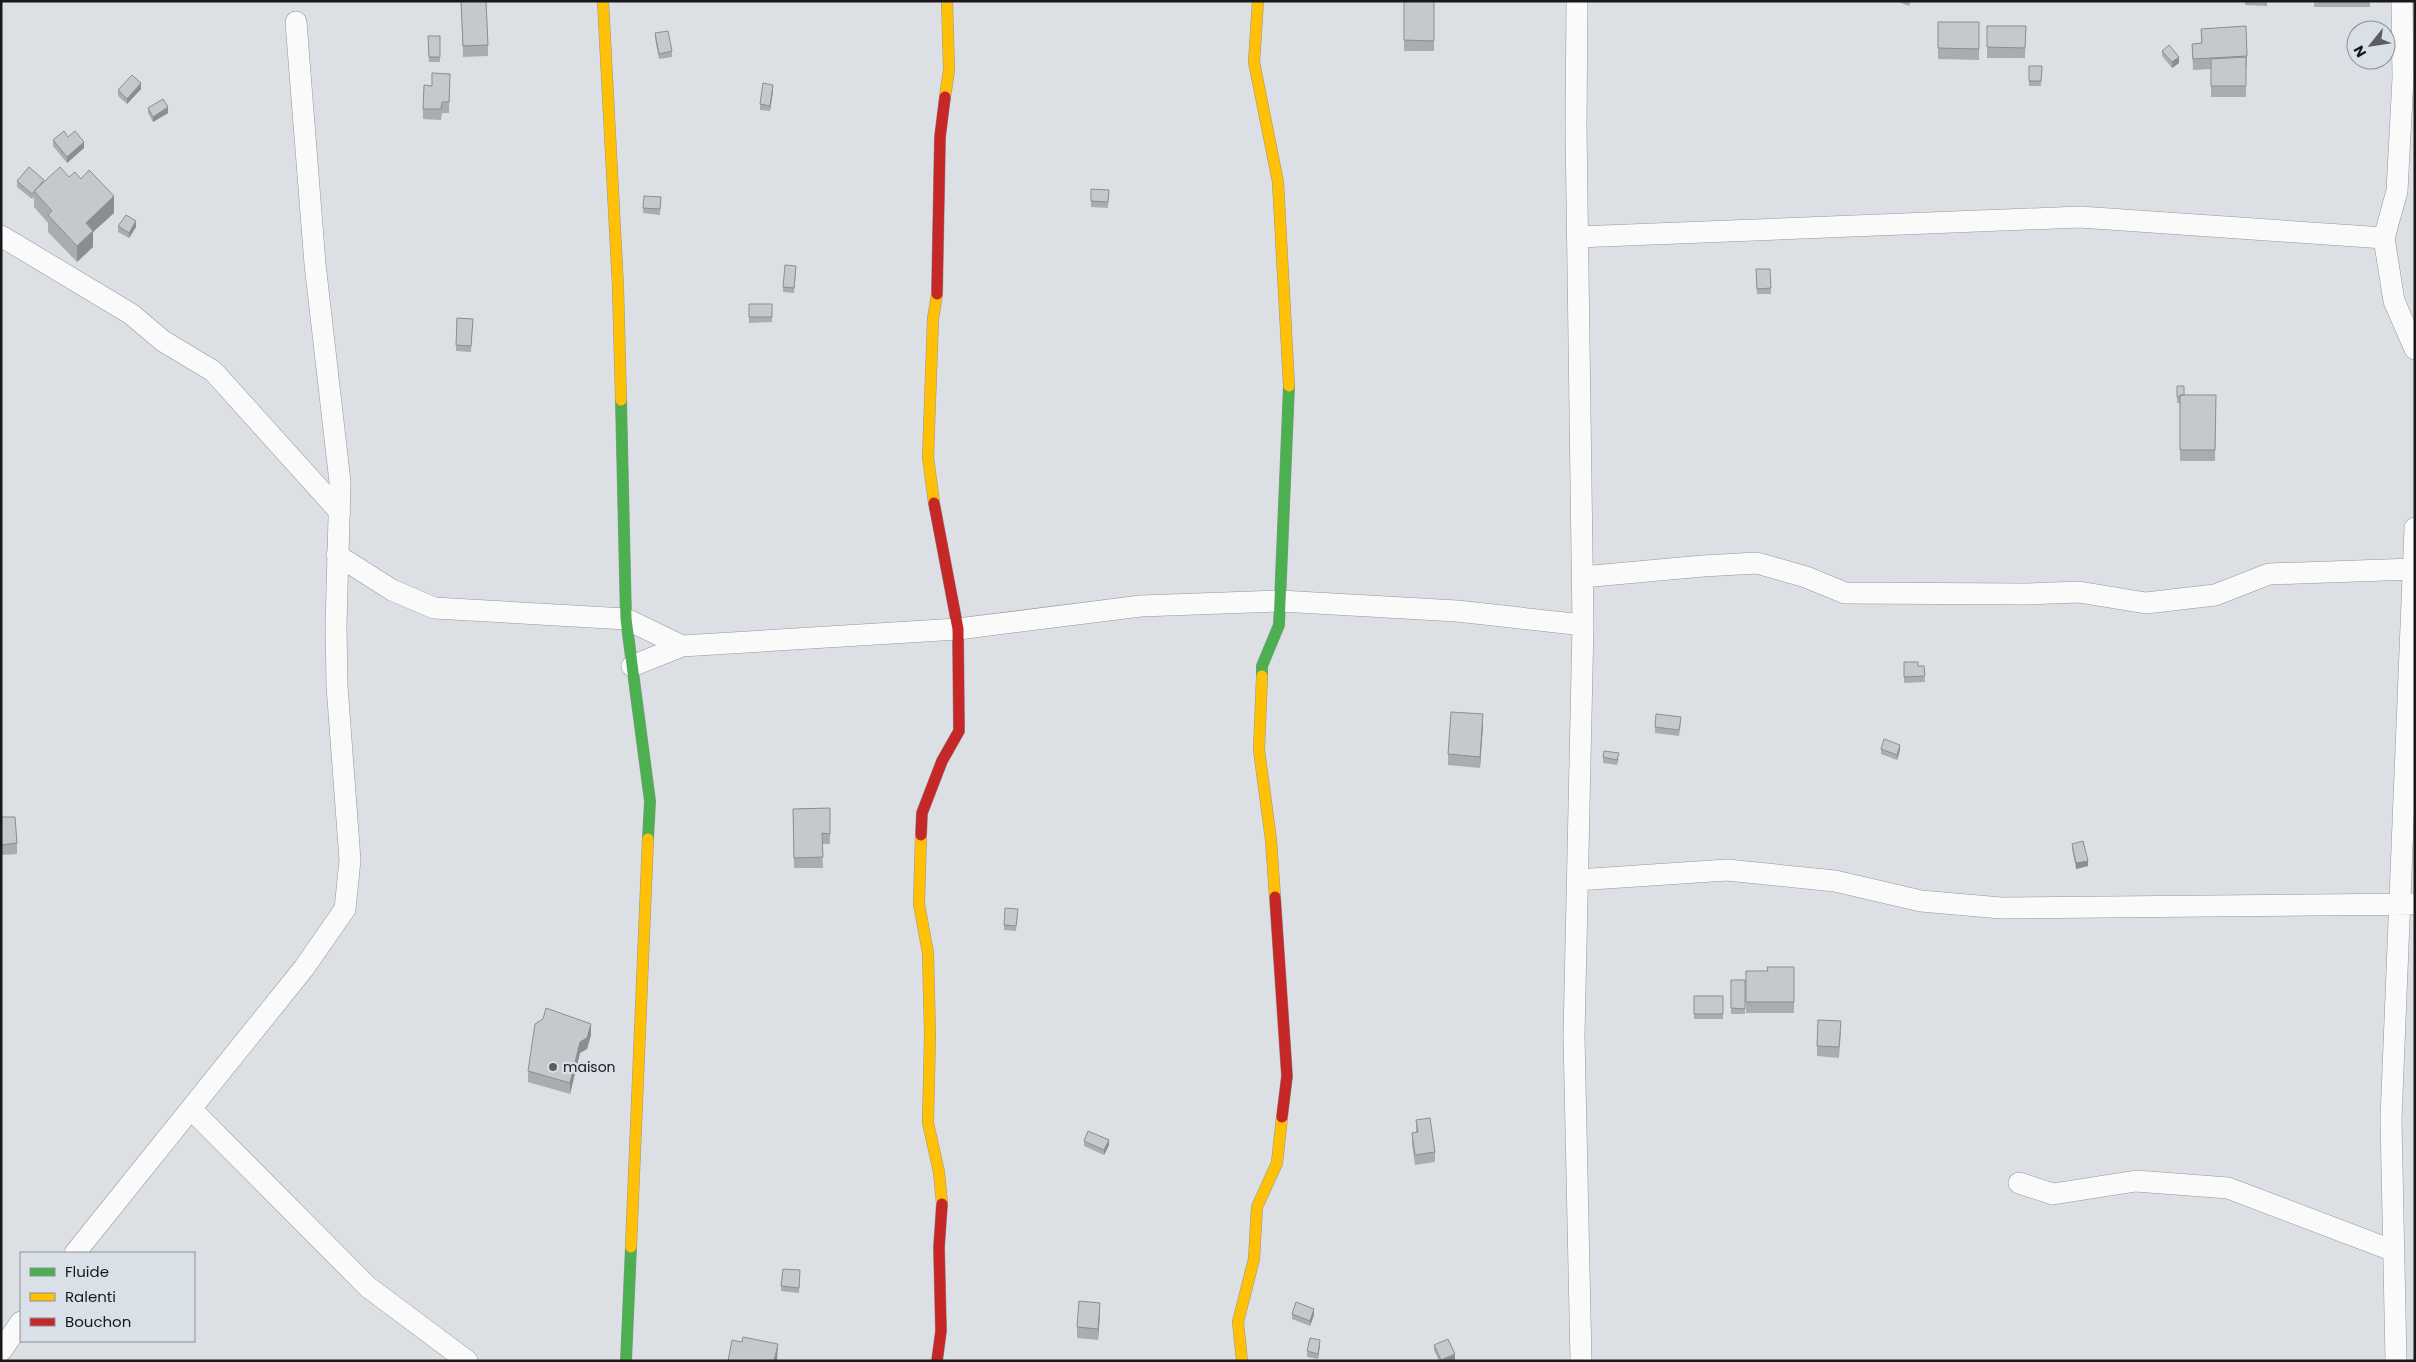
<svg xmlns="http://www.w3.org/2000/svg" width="2416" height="1362" viewBox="0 0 2416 1362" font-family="Poppins,sans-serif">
<rect width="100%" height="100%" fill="#dce0e4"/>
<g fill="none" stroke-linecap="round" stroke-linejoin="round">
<defs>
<path id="street" d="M1577,1l-1,126 7,498 -9,411 7,325
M2402,1l1,77 -6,113 -13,47 10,63 21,48
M1,236l130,78 32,27 50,30 127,141
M1577,237l503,-20 304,21
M337,555l55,35 42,18 192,11 56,27 276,-17 183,-23 139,-5 177,10 126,14
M1582,577l121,-11 54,-3 49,14 39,16 181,1 53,-2 67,11 69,-8 54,-21 144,-5
M632,666l50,-20
M1577,880l150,-10 108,11 86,20 80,7 414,-4
M191,1109l177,178 99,74
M2019,1183l34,11 83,-13 92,7 166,63
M75,1253l229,-285 41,-59 5,-49 -13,-174 -1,-60 4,-144 -25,-218 -19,-242
M1,1351l20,-29
M2396,1361l-5,-242 24,-591"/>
<path id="fast" d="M621,400l5,219 24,182 -2,38
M1262,676v-10l17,-41 10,-239
M626,1361l5,-114"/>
<path id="slow" d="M603,1l15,286 3,113
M1258,1l-4,61 24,120 11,204
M945,97l4,-27 -2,-69
M934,503l-6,-46 5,-138 4,-25
M1262,676l-3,74 12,90 4,57
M921,835l-2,69 9,49 2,82 -2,88 11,49 3,32
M631,1247l17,-408
M1242,1361l-4,-39 16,-63 3,-52 20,-44 5,-46"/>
<path id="jam" d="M937,294l3,-157 5,-40
M921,835l1,-22 20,-52 17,-30 -1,-102 -24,-126
M1275,897l12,179 -5,41
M937,1361l4,-30 -2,-84 3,-43"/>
</defs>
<use href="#street" stroke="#93969a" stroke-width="22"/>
<use href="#fast" stroke="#93969a" stroke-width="12"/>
<use href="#slow" stroke="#93969a" stroke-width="12"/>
<use href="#jam" stroke="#93969a" stroke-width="12"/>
<use href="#street" stroke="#fafafb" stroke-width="21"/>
<use href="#fast" stroke="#4caf50" stroke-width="11"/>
<use href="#slow" stroke="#ffc107" stroke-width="11"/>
<use href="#jam" stroke="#c62828" stroke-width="11"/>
</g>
<path fill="#aaadaf" d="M461,1l27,44v11l-25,1z
M1404,1h30v50h-30z
M1898,1h13l-2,5 -11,-4z
M2245,1h22v5l-22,-1z
M2314,1h56v6h-56z
M1938,22h41v38l-41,-1z
M1987,26h39l-1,32h-38z
M2201,29l46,27v11h-1v30h-35v-28l-18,1 -1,-26 9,-1z
M655,33l17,18v6l-13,2 -4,-20z
M428,36h12v26h-11z
M2162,51l17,12 -7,5 -10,-12z
M2029,66h13l-1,20h-12z
M450,84l-1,29h-7l-1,7 -18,-1v-10l9,-23z
M141,89l-14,15 -9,-8v-6z
M773,91l-3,20 -10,-1v-6z
M148,108l20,5 -15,9 -5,-9z
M68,137l16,11 -17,15 -14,-17v-6z
M69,177l45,36 -21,19v15l-16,15 -29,-30v-9l-14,-16v-10l-2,2 -15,-12v-6l27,1z
M1091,189l18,1 -1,18 -17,-1z
M661,197l-1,18 -17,-2v-5z
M118,226l18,1 -7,11 -11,-6z
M1756,269l15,19v6h-14z
M796,272l-2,21 -11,-1v-5z
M749,304h23v18l-23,1z
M457,318l16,1 -2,33 -15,-1z
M2177,386l7,9h32l-1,66h-35v-58h-3z
M1904,662l14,4h6l1,16 -21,1z
M1681,723l-2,13 -24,-3v-6z
M1483,725l-3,43 -32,-3v-11z
M1881,749l19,1 -3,10 -16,-6z
M1603,757l16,2 -2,6 -14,-2z
M830,808v36h-8l1,24h-29l-1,-59z
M1,817l16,26v11l-16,1z
M2072,844l16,22 -12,3 -4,-20z
M1018,915l-2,16 -12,-1v-5z
M1794,967v46h-48v-42h21z
M1731,980h14v34h-14z
M1694,996h29v23h-29z
M1841,1032l-2,26 -22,-2v-10z
M591,1035l-4,14 -7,4 -10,41 -42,-12v-11z
M1416,1120l19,32v10l-20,3 -3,-21v-11l4,-1z
M1084,1141l25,4 -5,10 -20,-9z
M800,1276l-1,17 -18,-2v-5z
M1100,1314l-2,26 -21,-2v-11z
M1292,1314l22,1 -4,11 -18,-7z
M1320,1345l-2,14 -11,-2v-6z
M1434,1345l21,15 -2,1h-14l-5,-11z"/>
<path fill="#8b8d8f" d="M2179,57v6l-7,5v-6z
M141,83v6l-14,15v-5z
M773,85v6l-3,20v-5z
M168,107v6l-15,9v-5z
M84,142v6l-17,15v-6z
M114,196v17l-21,19v15l-16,15v-16l9,-23z
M136,221v6l-7,11v-5z
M1483,714v11l-3,43v-11z
M1900,745v5l-3,10v-5z
M2088,861v5l-12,3v-6z
M591,1024v11l-4,14 -7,4 -10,41v-11l10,-41z
M1109,1140v5l-5,10v-5z
M1100,1303v11l-2,26v-11z
M1314,1309v6l-4,11v-5z
M1320,1340v5l-2,14v-5z
M778,1344l-1,17h-3z
M1455,1354v6l-2,1h-12z"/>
<path fill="#c6c9cc" stroke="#8b8d8f" d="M461,1h25l2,44 -25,1z
M1404,1h30v40l-30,-1z
M1938,22h41v27l-41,-1z
M1987,26h39l-1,22 -38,-1z
M2246,26l1,30 -54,3 -1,-15 10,-1 -1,-14z
M668,31l4,20 -13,3 -4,-21z
M428,36h12v21h-11z
M2169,45l10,12 -7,5 -10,-11z
M2246,57v29h-35v-27z
M2029,66h13l-1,15h-12z
M432,73l18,1 -1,28h-7l-1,7h-18l1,-24 8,1z
M132,75l9,8 -14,16 -9,-9z
M763,83l10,2 -3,21 -10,-2z
M163,99l5,8 -15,10 -5,-9z
M64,131l4,6 7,-6 9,11 -17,15 -14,-17z
M29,167l15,13 -12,14 -15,-13z
M60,167l9,10 6,-5 6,7 8,-9 25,26 -28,27 7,8 -16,15 -29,-31 4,-4 -18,-20z
M1091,189l18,1 -1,12 -17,-1z
M644,196l17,1 -1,12 -17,-1z
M126,215l10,6 -7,12 -11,-7z
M785,265l11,1 -2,22 -11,-1z
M1756,269h14l1,19 -14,1z
M749,304h23v13h-23z
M457,318l16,1 -2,27 -15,-1z
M2177,386h7v9h-4v2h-3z
M2180,395h36l-1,55h-35z
M1904,662h14v4h6l1,10 -21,1z
M1451,712l32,2 -3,43 -32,-3z
M1656,714l25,3 -2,13 -24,-3z
M1884,739l16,6 -3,10 -16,-6z
M1604,751l15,2 -2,7 -14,-3z
M830,808v26l-8,-1 1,24 -29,1 -1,-49z
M1,817h14l2,26 -16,2z
M2083,841l5,20 -12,2 -4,-19z
M1005,908l13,1 -2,17 -12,-1z
M1767,967h27v35h-48v-31h22z
M1731,980h14v29l-14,-1z
M1694,996h29v18h-29z
M546,1008l45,16 -4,14 -7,4 -10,41 -42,-12 7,-47 8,-5z
M1818,1020l23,1 -2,26 -22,-1z
M1430,1118l5,34 -20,3 -3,-22 6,-1 -2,-12z
M1088,1131l21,9 -5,10 -20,-9z
M783,1269l17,1 -1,18 -18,-2z
M1079,1301l21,2 -2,26 -21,-2z
M1296,1302l18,7 -4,12 -18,-7z
M743,1337l35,7 -4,17h-46l4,-21 10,2z
M1310,1338l10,2 -2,14 -11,-3z
M1448,1339l7,15 -14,6 -7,-15z"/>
<circle fill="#5b5e61" stroke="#d9e0e8" stroke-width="2" cx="553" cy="1067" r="5"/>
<g text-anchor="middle" stroke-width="4.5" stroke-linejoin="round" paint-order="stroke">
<g font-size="14" fill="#16181b" stroke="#d9e0e8" text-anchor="start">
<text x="563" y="1072">maison</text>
</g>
</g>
<rect width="2416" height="1362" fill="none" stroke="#16181b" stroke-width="5"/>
<rect x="20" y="1252" width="175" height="90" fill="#d9e0e8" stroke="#8b9096"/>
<rect x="30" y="1268" width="25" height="8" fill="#4caf50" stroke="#8b9096"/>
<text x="65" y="1277" font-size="15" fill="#16181b">Fluide</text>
<rect x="30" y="1293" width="25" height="8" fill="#ffc107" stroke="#8b9096"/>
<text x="65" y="1302" font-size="15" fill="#16181b">Ralenti</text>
<rect x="30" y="1318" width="25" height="8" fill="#c62828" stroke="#8b9096"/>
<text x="65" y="1327" font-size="15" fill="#16181b">Bouchon</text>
<g transform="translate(2371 45) rotate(240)"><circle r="24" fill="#d9e0e8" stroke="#8b9096"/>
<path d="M0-4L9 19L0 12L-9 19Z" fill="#5b5e61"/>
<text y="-8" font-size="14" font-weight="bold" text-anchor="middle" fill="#16181b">N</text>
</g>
</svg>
